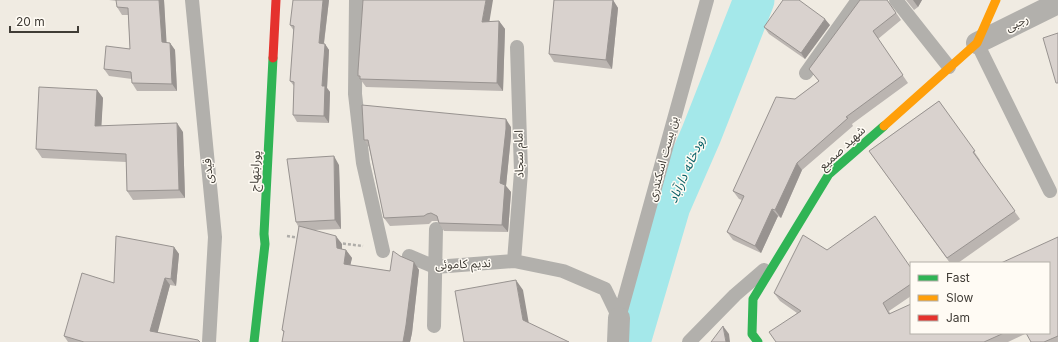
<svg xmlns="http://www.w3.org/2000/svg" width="1058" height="342" viewBox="0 0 1058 342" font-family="Inter,'Noto Sans Arabic',sans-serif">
<rect width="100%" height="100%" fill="#f0ebe2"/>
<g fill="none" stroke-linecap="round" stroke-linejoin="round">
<path stroke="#a4e8ea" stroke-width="41" d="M630,342l40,-136 31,-71 53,-135"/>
<path stroke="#afada9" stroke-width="2.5" stroke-dasharray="3 2" stroke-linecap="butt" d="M287,236l13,2
M338,243l25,3"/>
<path stroke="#b2b0ac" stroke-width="14" d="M192,0l23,237 -6,105
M356,0l-1,94 8,69 20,88
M896,0l53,67
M977,43l73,148
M806,73l52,-73
M409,256l26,11 79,-6 49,10 42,18 14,29
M514,261l7,-89 -4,-125
M619,318l88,-318
M434,326l2,-97
M689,342l46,-47 29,-25"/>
<path stroke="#b2b0ac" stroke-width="22" d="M977,43l81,-40
M618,342l1,-24"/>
<path stroke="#30b455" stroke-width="9" d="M254,342l11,-98 -1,-10 9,-176
M758,342l-6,-8 1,-35 76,-125 55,-48"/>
<path stroke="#ff9f0a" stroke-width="9" d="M884,126l93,-83 19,-43"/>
<path stroke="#e5322d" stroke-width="9" d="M273,58l3,-58"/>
</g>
<path fill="#bbb5b1" d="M109,0h55l2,43h4l5,7 2,41h-40l-5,-8v-4l-23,-3 -5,-7 26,-20 -2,-34h-6l-5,-8v-6z
M329,0l-5,44h1l4,6 -2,38 3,4 -1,31 -32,-1 -4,-7 1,-29 -4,-5 4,-50 -4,-6z
M554,0h59l5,8 -6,61 -58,-7 -5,-8z
M906,0h16l-4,7 -4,3z
M888,1l13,19 -23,19 30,44 -56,41 1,2 -51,44 -21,48 -3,-2 -17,37 -28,-13 -6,-8 15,-32 -3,-1 -6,-8 62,-92 24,-18 -10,-12z
M499,21l6,8 -2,62 -137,-4 -8,-11 131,-54z
M830,25l-25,34 -36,-25 -5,-7z
M97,90l6,8 -2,28 82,6 2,66 -52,2 -6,-9 -1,-29 -84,-4 -6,-9z
M939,101l41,59 -1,1 41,58 -62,44h-8l-81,-112z
M511,127v9l-5,50 5,6 -3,40 -64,-1 -5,-8v-1l-2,-1h-5l-3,3 -39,2 -6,-8 -15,-71 -5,-7z
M339,165l2,64 -27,1 28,14v5l4,1 6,8 -2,7 40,6 10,-15 14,6 5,8 -7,63 -2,9h-128l2,-9 -2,-3 17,-102 -3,-6z
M1058,237v105h-27l-4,-9 -19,9h-232l21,-29 -17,-12 -6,-8 53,-43 84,18v28l-22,15 1,2 21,20h138z
M174,247l5,7 -3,32 -6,-1 -13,47 43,10h-132l-4,-6 50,-53z"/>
<path fill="#989390" d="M159,0h5l3,49 -5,-7z
M323,0h6l-6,50 -4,-7z
M486,0h7l-5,30 -6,-8z
M613,0l5,8 -6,61 -6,-9z
M913,0h9l-4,7z
M825,19l5,6 -25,34 -4,-6z
M499,21l6,8 -2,62 -6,-8z
M170,43l5,7 2,41 -5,-7z
M325,44l4,6 -2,38 3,4 -1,31 -5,-7 -2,-30z
M97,90l6,8 -2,36 -6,-8z
M506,119l5,8v9l-5,50 5,6 -3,40 -6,-7 -2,-42z
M177,123l6,9 2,66 -6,-8z
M334,156l5,9 2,64 -6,-9z
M797,163l5,7 -21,48 -6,-8z
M772,209l6,7 -17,37 -6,-7z
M336,236l6,8v12l-5,-8z
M174,247l5,7 -3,32 -5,-7z
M346,250l6,8 -3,13 -5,-7z
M414,262l5,8 -7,63 -2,9h-7z
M165,278l5,7 -14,54 -6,-8z
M516,280l7,10 7,40 -7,-10z
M723,326l6,8 1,8h-4z"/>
<path fill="#d9d2ce" stroke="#989390" d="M116,0h43l3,42 8,1 2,41 -40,-1 -1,-11 -27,-3 2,-23 24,3 -2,-41 -11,-1z
M293,0h30l-4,43 6,1 -3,42h3l-1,30 -31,-1 1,-33 -4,-1 4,-55 -4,-1z
M363,0h123l-4,22 17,-1 -2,62 -137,-4v-3h-2v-5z
M554,0h59l-7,60 -57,-6z
M783,0h16l26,19 -24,34 -37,-26z
M860,0h27l9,13 -23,18 30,44 -57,42 2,1 -51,45 -22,47 -3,-1 -17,37 -28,-14 17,-36 -11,-5 43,-94 19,2 24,-18 -10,-12z
M1058,33v50h-2l-13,-45z
M39,87l58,3 -2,36 82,-3 2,67 -52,1 -1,-37 -90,-5z
M939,101l36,50 -2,1 42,59 -68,47 -78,-107z
M362,105l144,14v10l-6,54 5,2 -3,40 -63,-2 -2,-7 -6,-3 -4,1 -3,2 -40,2 -16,-78h-4z
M334,156l1,64 -39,2 -9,-63z
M875,216l36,52v16l-28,19 6,11 22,-10v29h93l-20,9h-208l-7,-10 32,-21 -27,-18 29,-58 24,15z
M299,226l37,10 1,12 9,2 -2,14 46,7 3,-20 7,5 14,6 -8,63 -3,17h-121l2,-11 -2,-1z
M116,236l58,11 -3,32 -6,-1 -15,53 48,9 2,2h-116l-20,-6 18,-63 32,10z
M1058,237v99l-14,6h-13l-5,-9h23v-70h-48z
M516,280l7,40 46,22h-105l-9,-51z
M723,326l3,16h-15z"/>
<g text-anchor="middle" stroke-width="3" stroke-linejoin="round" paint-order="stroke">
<g font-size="12" fill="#403c36" stroke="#fffbf4">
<text transform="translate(1017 23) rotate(-26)" y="4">رجبی</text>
<text transform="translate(842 148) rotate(-43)" y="4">شهید صمیع</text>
<text transform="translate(519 154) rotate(-91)" y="4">امام سجاد</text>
<text transform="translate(663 159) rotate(-75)" y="4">بن بست اسکندری</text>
<text transform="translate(208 171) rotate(-96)" y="4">قیدی</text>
<text transform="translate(255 171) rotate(-87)" y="4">پورابتهاج</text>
<text transform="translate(463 264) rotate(-2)" y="4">ندیم کاموئی</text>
</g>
<g font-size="13" font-style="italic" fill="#0c6369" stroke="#fffbf4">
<text transform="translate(686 169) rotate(-66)" y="5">رودخانه دارآباد</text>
</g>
</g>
<rect x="910" y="262" width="140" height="72" fill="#fffbf4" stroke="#b3afa8"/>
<rect x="918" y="275" width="20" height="6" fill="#30b455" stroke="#b3afa8"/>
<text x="946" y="282" font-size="12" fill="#403c36">Fast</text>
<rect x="918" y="295" width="20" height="6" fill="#ff9f0a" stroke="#b3afa8"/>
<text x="946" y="302" font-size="12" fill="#403c36">Slow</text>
<rect x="918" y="315" width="20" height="6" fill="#e5322d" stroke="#b3afa8"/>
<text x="946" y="322" font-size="12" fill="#403c36">Jam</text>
<path d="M10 26v6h68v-6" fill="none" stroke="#403c36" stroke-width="2"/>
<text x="16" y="26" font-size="12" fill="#403c36" stroke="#fffbf4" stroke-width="3" paint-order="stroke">20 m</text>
</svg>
